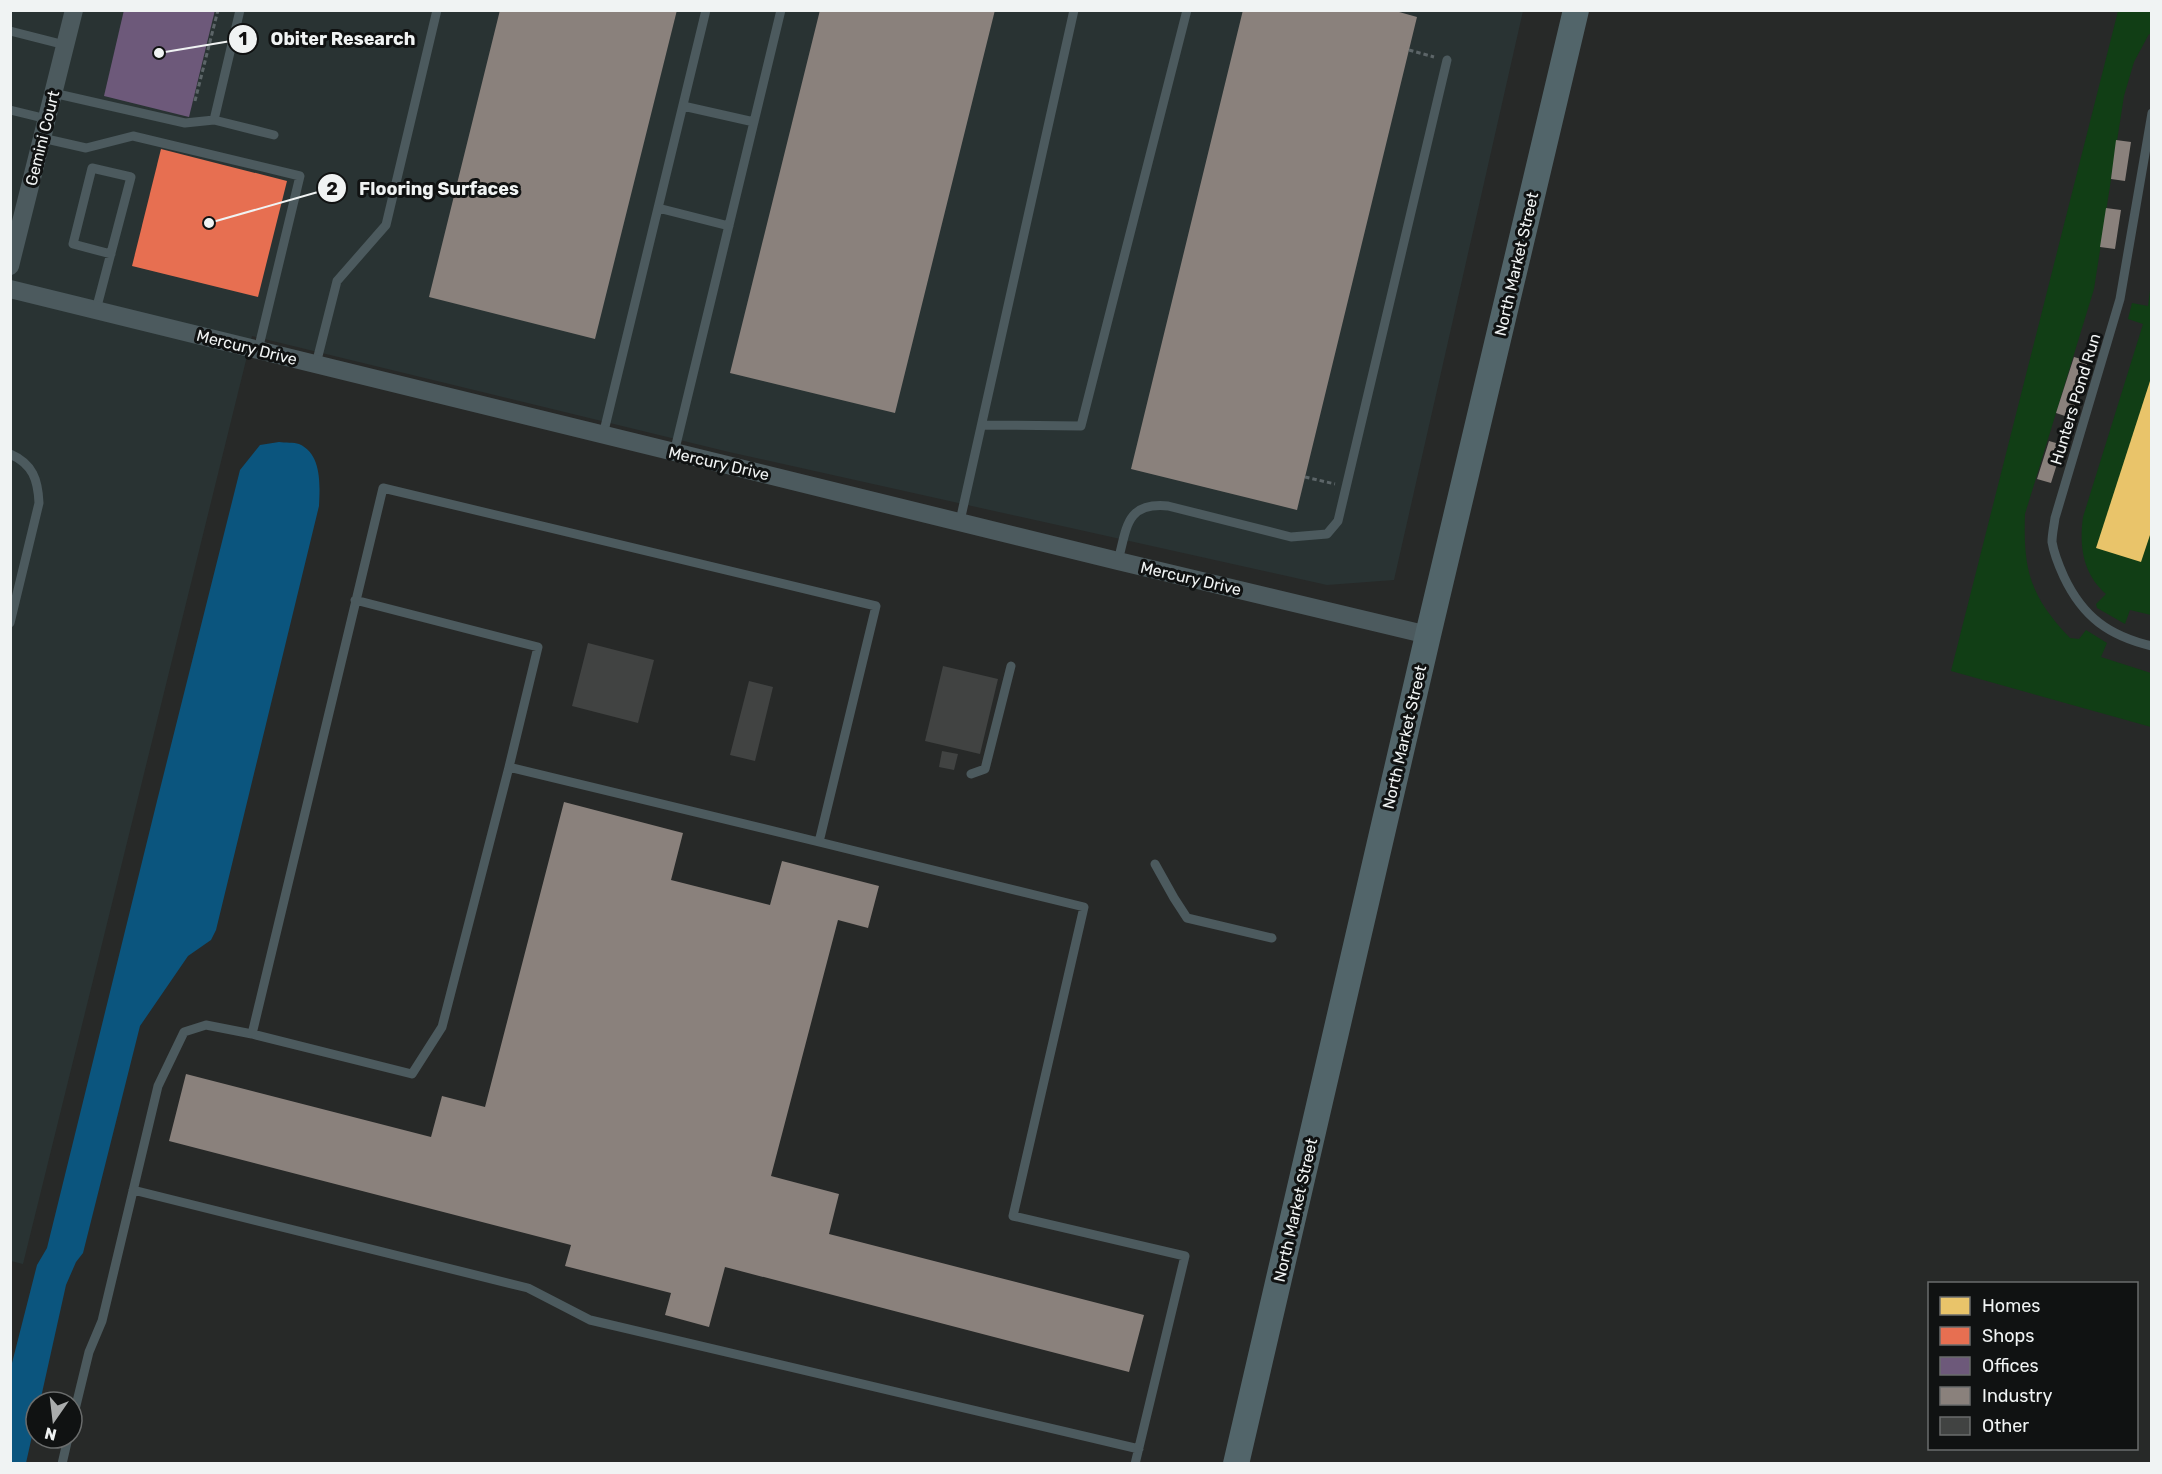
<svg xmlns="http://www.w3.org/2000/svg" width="2162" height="1474" viewBox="0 0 2162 1474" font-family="Rubik,sans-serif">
<rect width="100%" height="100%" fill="#272928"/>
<path fill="#293333" d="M11,11h1512l-129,569 -67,5 -598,-133 -477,-116 -229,928 -12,-3z"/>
<path fill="#113e15" d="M2118,11h33v24l-2,-1 -15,28 -10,34 -30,193 -69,225c-2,56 5,82 45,124l9,1 7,-9 21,13 -6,14 50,16v54l-200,-56z
M2151,283v332l-21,-5 -5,14 -28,-16 -1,-4 10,-10c-23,-20 -27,-47 -23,-77l60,-193 -15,-5 4,-16 16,3z"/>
<path fill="#0b557e" d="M279,442c6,1 15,0 20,2 23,10 21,41 20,62l-103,424 -5,10 -23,16 -48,70 -57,227 -7,9 -10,23 -26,117h-4v16l-10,45h-15v-96l26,-102 10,-17 110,-447 83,-331 20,-25z"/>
<path fill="#e9c46a" d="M2151,378l1,151 -11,33 -45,-14z"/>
<path fill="#e76f51" d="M161,149l126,32 -29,116 -126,-31z"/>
<path fill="#6d597a" d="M124,10h91l-26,107 -85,-21z"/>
<path fill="#8a817c" d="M500,10h177l-82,329 -166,-42z
M820,10h175l-100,403 -165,-40z
M1243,10h149l25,7 -120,493 -166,-41z
M2116,140l15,2 -6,39 -14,-2z
M2106,208l15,2 -6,39 -15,-2z
M2074,357l14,4 -17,57 -15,-5z
M2049,441l14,4 -12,38 -14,-4z
M564,802l119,31 -12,47 99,25 12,-44 97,25 -11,42 -30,-8 -67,256 68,18 -10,40 315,81 -15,57 -404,-105 -16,60 -44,-12 6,-22 -106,-27 6,-21 -402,-104 17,-67 245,63 11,-41 43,11z"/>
<path fill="#414342" d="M588,643l66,17 -16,63 -66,-17z
M943,666l55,13 -18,75 -55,-13z
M749,681l24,6 -18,74 -25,-6z
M942,751l16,3 -4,16 -15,-3z"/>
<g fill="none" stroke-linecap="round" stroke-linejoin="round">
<path stroke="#5c6568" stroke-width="3" stroke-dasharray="4.5 3" stroke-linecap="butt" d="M1409,50l25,7
M195,101l23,-91
M1305,477l30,7"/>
<path stroke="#4c5a5e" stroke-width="9" d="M10,31l55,14
M53,93l132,30 29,-3 26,-110
M683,106l71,16
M10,110l37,9
M2152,113l-32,186 -65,219c-1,8 -3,16 -3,24 2,12 7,24 12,35 19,40 45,59 88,69
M214,120l60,15
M42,138l44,10 47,-12 167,40 -42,174
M658,208l71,18
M96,310l35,-133 -39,-9 -19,76 38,10
M316,364l21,-83 49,-56 51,-215
M983,425l98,1 106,-416
M603,435l103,-425
M674,453l107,-443
M10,454c23,10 28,26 29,49l-29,120
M960,521l114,-511
M1118,561c9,-34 8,-59 50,-55l123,31 36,-3 11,-13 109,-461
M355,600l183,47 -29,120
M971,774l14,-5 26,-103
M1155,864l19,34 13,20 85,20
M252,1034l160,40 30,-47 67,-260 310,75
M133,1190l395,98 62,32 549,129
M72,1422l17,-70 13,-31 56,-235 26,-54 22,-7 46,9 131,-546 493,118 -57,236 265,65 -71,309 172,40 -50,208
M62,1464l6,-26"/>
<path stroke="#4c5a5e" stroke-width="18" d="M10,266l64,-256
M10,289l1108,272 310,74"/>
<path stroke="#52656a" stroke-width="26" d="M1236,1464l192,-829 148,-625"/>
</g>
<g text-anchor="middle" stroke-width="6" stroke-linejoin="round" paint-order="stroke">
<g font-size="16" fill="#f0f3f3" stroke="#101212">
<text transform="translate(42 138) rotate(-76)" y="6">Gemini Court</text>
<text transform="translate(1516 264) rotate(-77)" y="6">North Market Street</text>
<text transform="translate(247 347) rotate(14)" y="6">Mercury Drive</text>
<text transform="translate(2075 399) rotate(-73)" y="6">Hunters Pond Run</text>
<text transform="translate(719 463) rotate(13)" y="6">Mercury Drive</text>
<text transform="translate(1191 578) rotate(13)" y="6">Mercury Drive</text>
<text transform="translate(1404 737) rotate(-77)" y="6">North Market Street</text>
<text transform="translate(1295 1210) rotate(-77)" y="6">North Market Street</text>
</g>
</g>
<path fill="none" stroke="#f0f3f3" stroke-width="2" d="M159 53L243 39M209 223L332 188"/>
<g fill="#f0f3f3" stroke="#101212" stroke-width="2">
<circle cx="159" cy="53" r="6"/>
<circle cx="209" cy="223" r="6"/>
<circle cx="243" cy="39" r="15"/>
<circle cx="332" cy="188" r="15"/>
</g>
<g font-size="18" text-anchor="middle" font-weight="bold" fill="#111">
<text x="243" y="45">1</text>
<text x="332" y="195">2</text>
</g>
<g font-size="18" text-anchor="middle" font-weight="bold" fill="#f0f3f3" stroke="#101212" stroke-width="6" stroke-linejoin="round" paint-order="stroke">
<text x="343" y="45">Obiter Research</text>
<text x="439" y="195">Flooring Surfaces</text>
</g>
<rect width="2162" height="1474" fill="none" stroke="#f0f3f3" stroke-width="24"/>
<rect x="1928" y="1282" width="210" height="168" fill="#101212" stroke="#6a6c6c" stroke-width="1.5"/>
<rect x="1940" y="1297" width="30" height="18" fill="#e9c46a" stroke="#6a6c6c" stroke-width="1.5"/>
<text x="1982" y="1312" font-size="18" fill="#f0f3f3">Homes</text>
<rect x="1940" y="1327" width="30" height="18" fill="#e76f51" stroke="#6a6c6c" stroke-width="1.5"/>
<text x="1982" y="1342" font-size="18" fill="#f0f3f3">Shops</text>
<rect x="1940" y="1357" width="30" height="18" fill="#6d597a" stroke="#6a6c6c" stroke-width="1.5"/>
<text x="1982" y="1372" font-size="18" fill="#f0f3f3">Offices</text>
<rect x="1940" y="1387" width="30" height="18" fill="#8a817c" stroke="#6a6c6c" stroke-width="1.5"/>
<text x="1982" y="1402" font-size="18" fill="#f0f3f3">Industry</text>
<rect x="1940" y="1417" width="30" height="18" fill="#414342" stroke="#6a6c6c" stroke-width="1.5"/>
<text x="1982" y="1432" font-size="18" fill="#f0f3f3">Other</text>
<g transform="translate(54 1420) rotate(194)"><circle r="28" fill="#101212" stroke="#6a6c6c" stroke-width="1.5"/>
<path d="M0-4.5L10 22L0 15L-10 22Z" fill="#aaacac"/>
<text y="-9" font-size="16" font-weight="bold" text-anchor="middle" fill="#f0f3f3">N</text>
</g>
</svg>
